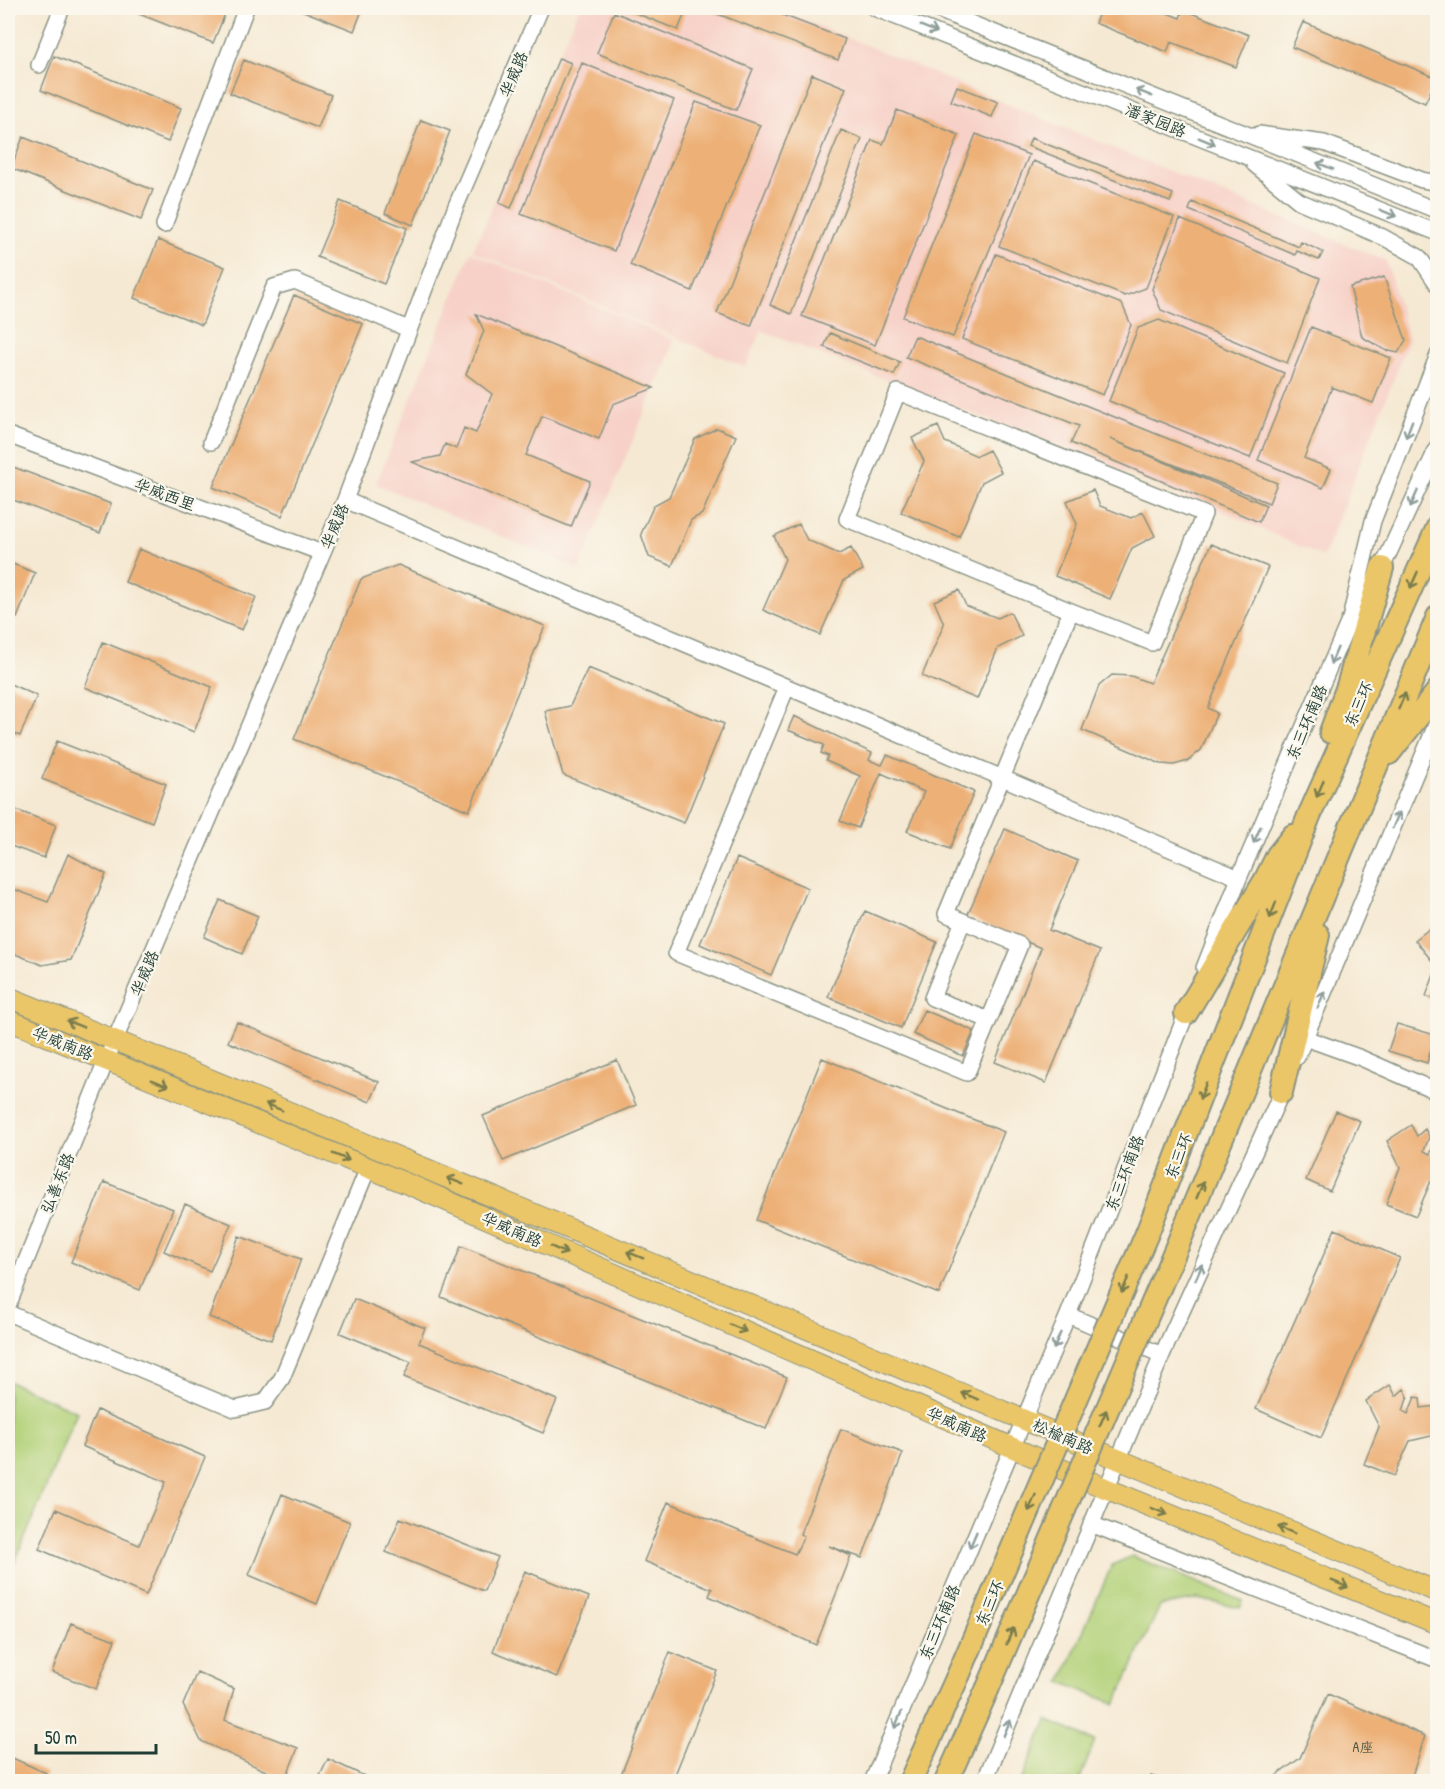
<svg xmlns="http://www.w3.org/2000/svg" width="1445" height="1789" viewBox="0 0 1445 1789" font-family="'Patrick Hand','LXGW WenKai TC',sans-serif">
<rect width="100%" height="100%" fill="#fbf7ec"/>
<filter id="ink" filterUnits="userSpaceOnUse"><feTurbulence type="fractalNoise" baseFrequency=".0167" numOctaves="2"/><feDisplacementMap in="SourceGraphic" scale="12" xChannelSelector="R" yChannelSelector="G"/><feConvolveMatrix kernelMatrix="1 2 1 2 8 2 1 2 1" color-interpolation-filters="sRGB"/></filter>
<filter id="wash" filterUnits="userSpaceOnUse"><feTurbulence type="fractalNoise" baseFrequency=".008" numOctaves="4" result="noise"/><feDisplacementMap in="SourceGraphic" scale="24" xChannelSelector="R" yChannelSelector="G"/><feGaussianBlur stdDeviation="1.35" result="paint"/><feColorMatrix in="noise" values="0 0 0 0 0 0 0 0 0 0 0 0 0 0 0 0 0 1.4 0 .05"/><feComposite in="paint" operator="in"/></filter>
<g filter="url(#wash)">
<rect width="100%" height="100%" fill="#f5e9d3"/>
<path fill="#f7d1c8" d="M579,8h197l610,253 23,79 -86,217 -108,-49 -453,-177 -17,36 -272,-116z
M471,252l204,88 -96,229 -203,-85z"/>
<path fill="#b2d179" stroke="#688756" stroke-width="1.5" d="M8,1381l69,31 -69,167z
M1132,1556l111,45 -3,7 -42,-9 -38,7 -45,98 -54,-22 51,-117z
M1047,1720l48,21 -16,40h-58z"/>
<g id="blocks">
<path fill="#edb077" d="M124,8h99l4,1 -14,34z
M296,8h67l-9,23z
M623,8h64l-9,22z
M702,8h62l81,31 -7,21z
M1101,8h53l26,10 3,-8 66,25 -13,32 -65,-25 -4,10 -72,-29z
M614,12l139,57 -17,41 -139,-57z
M1303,22l131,55 4,-8v22l-6,-3 -7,15 -133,-56z
M54,56l127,52 -13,34 -127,-52z
M559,58l12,5 -60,145 -12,-5z
M244,60l87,35 -13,33 -88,-35z
M582,63l92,37 -60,151 -93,-37z
M812,74l34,14 -95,238 -34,-13z
M957,86l41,16 -6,15 -41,-16z
M696,102l64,23 -68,166 -62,-26z
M897,110l62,25 -84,210 -73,-29 70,-176 11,4z
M421,120l29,11 -37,94 -28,-12z
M841,130l21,9 -71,175 -21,-9z
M976,134l53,21 -76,182 -50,-20z
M23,137l130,53 -12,30 -130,-52z
M1031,138l142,56 -3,8 -142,-56z
M1033,161l141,56 -28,71 -21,8 -126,-50z
M340,201l67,27 -23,56 -67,-27z
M1192,202l107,45 2,-5 22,10 -4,8 -22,-9 -2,4 -106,-45z
M1180,219l140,59 -33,85 -126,-53 -9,-21z
M158,240l67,27 -23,58 -68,-27z
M996,254l126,50 9,21 -28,70 -141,-56z
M1384,277l22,63 -8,13 -13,-3 -23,-13 -12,-50z
M294,295l69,29 -81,192 -69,-29z
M476,314l178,74 -41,16 -14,35 -57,-23 -16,39 64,26 -19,46 -159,-65 28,-6 5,-12 11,5 8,-21 12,5 16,-39 -26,-20 18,-43z
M1159,320l125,53 -34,85 -141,-57 29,-73z
M1311,327l80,31 -18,45 -41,-16 -28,71 27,11 -8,19 -65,-28z
M830,333l70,29 -6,13 -70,-28z
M915,336l362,147 -8,20 -159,-64 156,66 -7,17 -188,-79 8,-17 -173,-69z
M938,426l7,16 32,14 12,-6 12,22 -19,10 -23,55 -58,-25 23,-51 -12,-23z
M717,428l19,8 -34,78 -11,6 -19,46 -23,-9 -8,-23 13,-29 15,-8 26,-58z
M8,465l103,39 -11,29 -92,-35z
M1093,490l7,16 31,12 12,-6 12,24 -23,12 -22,51 -55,-23 22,-52 -10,-23z
M799,524l8,16 32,14 12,-6 12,22 -19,10 -24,55 -57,-25 22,-51 -11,-23z
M1211,544l57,23 -60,141 9,5 -16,37 -13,11 -14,4 -13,-1 -79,-34 17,-44 13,-11 19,1 19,7z
M139,549l117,48 -14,33 -117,-48z
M8,562l27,11 -18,45 -9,-4z
M398,565l147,61 -76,185 -175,-72 67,-160z
M959,590l7,16 32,12 12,-6 12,24 -24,12 -21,51 -55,-23 22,-52 -10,-23z
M103,642l109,45 -18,45 -109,-45z
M588,668l136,56 -40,99 -121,-48 -18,-64 25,-5z
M8,683l29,13 -17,40 -12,-5z
M794,716l78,37 -3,7 13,5 5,-10 87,37 -24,57 -43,-18 17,-39 -43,-19 -23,55 -18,-7 20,-45 -34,-15 2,-5 -7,-3 3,-8 -36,-15z
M57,741l109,43 -14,38 -110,-43z
M8,807l48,18 -12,33 -36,-13z
M1005,829l73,32 -29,69 51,21 -54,132 -51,-21 46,-114 -74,-32z
M68,854l38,20 -35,86 -29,5 -34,-14v-64l40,15z
M737,858l71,30 -37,87 -71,-31z
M220,900l38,16 -16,38 -38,-17z
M865,911l72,31 -36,86 -73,-31z
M1438,922v79l-12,-5 11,-29 -22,-27z
M924,1010l50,21 -11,25 -50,-22z
M237,1022l142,60 -9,20 -142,-60z
M1397,1024l38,11 -8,28 -39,-12z
M822,1058l182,74 -65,162 -183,-74z
M617,1060l19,45 -133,56 -20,-45z
M1336,1111l24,10 -30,70 -24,-11z
M1411,1125l6,11 8,-7 4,8 -5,14 6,3 8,-19v45l-7,1 -15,35 -30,-12 14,-37 -13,-26z
M104,1182l69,27 -33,81 -69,-28z
M185,1204l46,20 -21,47 -46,-20z
M1335,1229l65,29 -79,180 -65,-29z
M239,1236l62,23 -30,81 -62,-23z
M461,1246l326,131 -21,52 -325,-132z
M354,1299l71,29 -6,15 138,57 -14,33 -139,-56 7,-15 -71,-29z
M1390,1385l6,11 8,-7 4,7 -5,15 5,3 7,-17 5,1 1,10 15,-2v29l-26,6 -16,35 -30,-12 15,-37 -13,-26z
M97,1410l108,47 -59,138 -107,-46 17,-40 83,36 27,-63 -84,-36z
M841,1429l62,24 -41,105 -33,-12 22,10 -35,89 -107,-49 3,-7 -68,-28 24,-59 127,52 9,-18 -4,-2z
M282,1494l68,28 -33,82 -68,-29z
M400,1518l98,39 -14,34 -98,-39z
M525,1571l64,26 -32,80 -64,-26z
M71,1623l44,17 -19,49 -44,-17z
M670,1652l47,19 -45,111h-54z
M197,1672l37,17 -9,31 73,28 -13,32 -84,-39 -18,-36z
M1328,1694l97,42 -15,46h-142l32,-24z
M8,1756l38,17 -4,9h-34z
M328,1759l49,23h-60z
M1151,1776l18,5v1h-21z"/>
</g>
</g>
<g filter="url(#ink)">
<use href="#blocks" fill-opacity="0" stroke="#8a9384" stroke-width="1.5"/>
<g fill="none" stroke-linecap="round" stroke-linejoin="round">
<defs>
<path id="minor" d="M874,8l564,225
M933,8l505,203
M39,65l23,-57
M1259,134l65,9 98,37 16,3
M1254,164l45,37 84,36 36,20 19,28
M164,225l82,-217
M8,435l314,118
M211,442l63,-155 21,-6 113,48
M345,500l894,378
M1352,610l21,-89 65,-166
M787,687l-111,266 291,120 53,-128 -74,-31 125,-303 -224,-92 51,-127 306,122 -52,129 -81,-32
M963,921l-31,77 57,22
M1204,968l35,-90 110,-257 33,-53 56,-122
M1305,1038l56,20 77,34
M1297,1057l141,-337
M8,1306l98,-245 239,-561 111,-294 85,-198
M8,1313l227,96 30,-7 17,-24 86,-210
M1068,1315l94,40
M1091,1524l347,136
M872,1782l196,-467 122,-311
M984,1782l178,-427 123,-270"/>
<path id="major" d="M8,997c478,193 952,399 1430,595
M8,1020l407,167 690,301 333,136"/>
<path id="highway" d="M1331,732l17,-46 34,-118
M1389,753l49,-62
M1186,1013l79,-132 13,-26 15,-19
M1281,1092l37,-157
M1148,1231l161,-415 129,-289
M1178,1244l260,-627
M910,1782l48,-106
M946,1782l41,-92"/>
</defs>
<use href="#minor" stroke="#8a9384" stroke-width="18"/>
<use href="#major" stroke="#8a9384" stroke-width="22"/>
<use href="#highway" stroke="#8a9384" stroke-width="26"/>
<use href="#minor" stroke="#fff" stroke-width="15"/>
<use href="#major" stroke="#eac669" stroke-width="20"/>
<use href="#highway" stroke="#eac669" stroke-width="22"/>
<defs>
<path id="highway-bridge" d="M958,1676l190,-445
M987,1690l191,-446"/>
</defs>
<use href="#highway-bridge" stroke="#8a9384" stroke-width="26" stroke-linecap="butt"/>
<use href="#highway-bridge" stroke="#eac669" stroke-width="22"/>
</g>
<defs><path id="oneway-shaft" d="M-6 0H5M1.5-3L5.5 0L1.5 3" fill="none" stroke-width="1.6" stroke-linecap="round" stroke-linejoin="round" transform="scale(1.5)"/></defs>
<g stroke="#8f9e9a">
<use href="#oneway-shaft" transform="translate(929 29) rotate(22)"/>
<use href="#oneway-shaft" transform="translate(1144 93) rotate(-158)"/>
<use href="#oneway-shaft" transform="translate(1207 141) rotate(22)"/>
<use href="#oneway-shaft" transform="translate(1325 166) rotate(-158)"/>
<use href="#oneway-shaft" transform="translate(1388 213) rotate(22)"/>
<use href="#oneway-shaft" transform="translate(1409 429) rotate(111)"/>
<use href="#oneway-shaft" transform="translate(1414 499) rotate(114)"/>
<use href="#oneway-shaft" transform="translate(1334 656) rotate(113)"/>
<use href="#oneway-shaft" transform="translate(1396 820) rotate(-67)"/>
<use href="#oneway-shaft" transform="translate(1257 835) rotate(113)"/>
<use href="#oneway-shaft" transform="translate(1321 1000) rotate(-67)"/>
<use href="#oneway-shaft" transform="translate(1199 1272) rotate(-66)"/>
<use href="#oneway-shaft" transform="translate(1057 1341) rotate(113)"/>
<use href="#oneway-shaft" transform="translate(973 1540) rotate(113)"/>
<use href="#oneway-shaft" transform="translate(898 1720) rotate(113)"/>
<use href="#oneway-shaft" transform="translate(1007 1728) rotate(-67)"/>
</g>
<g stroke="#7a7b4c">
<use href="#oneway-shaft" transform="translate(1414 580) rotate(114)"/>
<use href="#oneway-shaft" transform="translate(1402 701) rotate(-67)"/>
<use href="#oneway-shaft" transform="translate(1320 789) rotate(113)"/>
<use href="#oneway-shaft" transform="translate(1273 910) rotate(111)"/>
<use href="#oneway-shaft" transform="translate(75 1024) rotate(-158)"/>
<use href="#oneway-shaft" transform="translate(160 1083) rotate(22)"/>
<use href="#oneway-shaft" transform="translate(1203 1091) rotate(111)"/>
<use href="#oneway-shaft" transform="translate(274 1107) rotate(-157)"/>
<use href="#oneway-shaft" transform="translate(341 1157) rotate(22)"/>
<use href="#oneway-shaft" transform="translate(455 1181) rotate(-158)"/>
<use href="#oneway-shaft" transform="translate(1200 1190) rotate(-67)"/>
<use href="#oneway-shaft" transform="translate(559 1250) rotate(24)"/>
<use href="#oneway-shaft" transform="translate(635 1255) rotate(-158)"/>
<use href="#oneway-shaft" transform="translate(1125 1285) rotate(113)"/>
<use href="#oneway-shaft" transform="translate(738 1328) rotate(24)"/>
<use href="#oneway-shaft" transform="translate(970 1396) rotate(-157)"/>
<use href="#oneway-shaft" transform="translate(1103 1418) rotate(-67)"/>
<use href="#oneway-shaft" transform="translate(1032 1503) rotate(113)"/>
<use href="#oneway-shaft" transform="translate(1159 1511) rotate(22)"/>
<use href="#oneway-shaft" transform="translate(1286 1530) rotate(-158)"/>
<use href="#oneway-shaft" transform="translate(1340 1584) rotate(22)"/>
<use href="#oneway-shaft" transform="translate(1010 1636) rotate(-67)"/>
</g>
</g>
<g text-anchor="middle" stroke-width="4.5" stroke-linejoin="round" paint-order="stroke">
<g font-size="14" fill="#525a45">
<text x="1363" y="1752">A座</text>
</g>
<g font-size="16" fill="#1f3d34" stroke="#fbf7ec">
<text transform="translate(513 74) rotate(-67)" y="6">华威路</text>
<text transform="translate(1156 120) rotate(22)" y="6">潘家园路</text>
<text transform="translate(165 494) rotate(21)" y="6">华威西里</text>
<text transform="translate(334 526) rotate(-67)" y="6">华威路</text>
<text transform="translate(1358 704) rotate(-66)" y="6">东三环</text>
<text transform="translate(1306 722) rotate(-67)" y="6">东三环南路</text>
<text transform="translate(144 973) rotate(-67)" y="6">华威路</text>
<text transform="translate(63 1043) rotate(22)" y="6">华威南路</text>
<text transform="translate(1178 1156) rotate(-69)" y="6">东三环</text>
<text transform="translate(1124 1173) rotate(-69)" y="6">东三环南路</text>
<text transform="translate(57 1183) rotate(-68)" y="6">弘善东路</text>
<text transform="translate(512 1229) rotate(24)" y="6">华威南路</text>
<text transform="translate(957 1424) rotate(24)" y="6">华威南路</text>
<text transform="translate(1063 1436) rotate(24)" y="6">松榆南路</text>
<text transform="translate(989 1603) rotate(-67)" y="6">东三环</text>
<text transform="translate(939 1622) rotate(-67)" y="6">东三环南路</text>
</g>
</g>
<rect width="1445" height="1789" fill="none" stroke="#fbf7ec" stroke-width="30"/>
<path d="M36 1744v9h120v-9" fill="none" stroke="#1f3d34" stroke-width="3"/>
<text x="45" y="1744" font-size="18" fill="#1f3d34" stroke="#fbf7ec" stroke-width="4.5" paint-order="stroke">50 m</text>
</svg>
